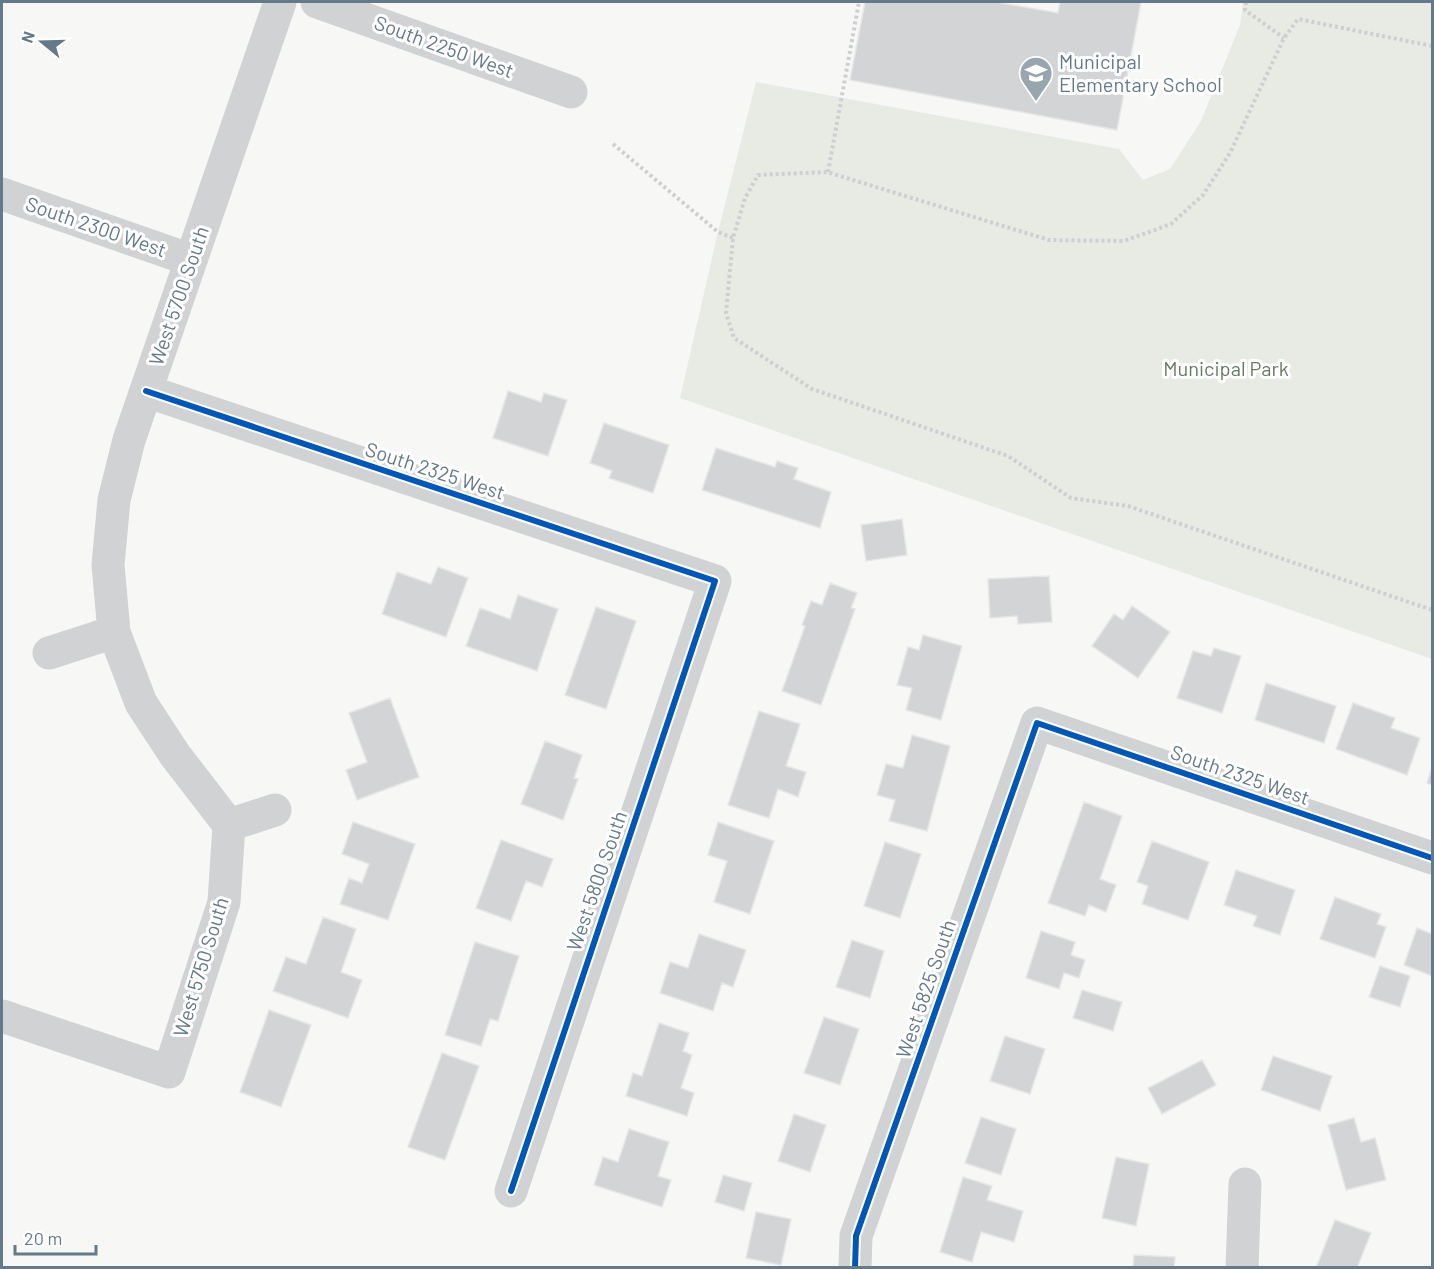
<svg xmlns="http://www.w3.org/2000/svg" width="1434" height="1269" viewBox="0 0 1434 1269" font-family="Barlow,sans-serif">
<rect width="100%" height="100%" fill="#f7f7f6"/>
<path fill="#e7ebe4" d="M1243,2h189v657l-752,-261 38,-166 38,-150 363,67 24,31 27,-11 31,-48 39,-96z"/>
<path fill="#d3d4d5" stroke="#e6e6e6" stroke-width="1.5" d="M865,2h131l62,11 2,-11h81l-24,128 -267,-50z
M508,391l33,11 3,-9 23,7 -19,56 -55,-18z
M604,423l65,22 -16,48 -44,-15 3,-7 -22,-8z
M716,448l59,19 2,-6 21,7 -4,11 37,13 -11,36 -118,-38z
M902,519l5,36 -41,6 -5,-36z
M438,567l30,11 -22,59 -64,-23 15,-42 34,12z
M1049,576l3,46 -34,2 -1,-8 -27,2 -2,-39z
M830,583l27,10 -6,15 4,1 -34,96 -39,-14 23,-65 -3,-1 9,-24 11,4z
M518,595l40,14 -21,62 -71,-25 14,-38 30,11z
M1132,606l38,26 -32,46 -46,-32 22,-32 9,6z
M596,607l40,14 -30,88 -41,-14z
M923,635l39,11 -21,74 -35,-10 6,-22 -15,-3 11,-38 11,3z
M1214,648l27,8 -19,57 -45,-15 16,-47 18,5z
M1266,683l70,23 -12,37 -69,-23z
M390,698l29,79 -62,23 -11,-30 21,-8 -18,-49z
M1353,703l42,15 -4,10 29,10 -13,37 -71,-26z
M759,711l41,13 -14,42 20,6 -8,25 -20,-8 -9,29 -41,-13z
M912,735l38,11 -23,85 -38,-10 6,-21 -18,-5 9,-31 17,4z
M545,741l37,14 -8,23 4,1 -15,41 -42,-16z
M1432,768v17l-5,-2z
M1084,802l38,14 -22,63 16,6 -10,27 -17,-7 -4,11 -37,-13z
M353,822l62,22 -27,76 -48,-16 9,-26 13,5 7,-19 -27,-10z
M718,822l56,19 -24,73 -36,-12 13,-41 -19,-6z
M501,840l52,19 -11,28 -16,-6 -15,40 -35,-13z
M1152,841l57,21 -21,58 -46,-16 6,-18 -11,-4z
M885,842l36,12 -21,64 -36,-12z
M1236,870l59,20 -15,45 -27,-9 4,-10 -33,-11z
M1335,897l46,17 -4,10 9,3 -11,31 -55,-19z
M323,917l33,12 -15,43 21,8 -14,38 -75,-27 13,-34 20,7z
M1417,928l15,6v42l-28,-11z
M1041,931l34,11 -4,13 14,5 -6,18 -15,-5 -5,16 -33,-11z
M699,934l47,16 -13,37 -11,-4 -9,28 -53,-18 10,-31 18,6z
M852,940l32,11 -14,47 -34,-11z
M475,942l44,14 -21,65 -8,-2 -9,27 -36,-11z
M1380,966l30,10 -10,31 -31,-10z
M1082,990l40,12 -9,29 -40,-13z
M269,1010l42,15 -30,82 -41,-15z
M824,1017l35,12 -19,56 -36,-12z
M659,1023l30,10 -6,18 9,4 -11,33 13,5 -7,23 -61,-20 7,-23 9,3z
M1005,1036l40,13 -15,45 -40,-13z
M442,1053l37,13 -34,94 -37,-13z
M1273,1056l59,20 -12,35 -59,-21z
M1202,1060l14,25 -54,29 -14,-26z
M794,1114l32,11 -16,47 -32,-11z
M981,1117l35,12 -15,46 -36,-12z
M1354,1118l7,24 14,-4 11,42 -40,10 -18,-65z
M629,1129l40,13 -11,34 13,4 -9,27 -68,-22 9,-28 15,5z
M1116,1157l33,7 -13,62 -34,-8z
M723,1175l29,8 -8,28 -29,-9z
M963,1177l29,9 -5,14 36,11 -9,31 -33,-10 -9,30 -32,-10z
M756,1212l35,7 -10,46 -35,-7z
M1335,1220l36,13 -14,35h-41z
M1134,1255l41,2 -1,11h-41z"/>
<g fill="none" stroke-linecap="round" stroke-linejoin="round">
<path stroke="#cdcfd0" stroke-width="4" stroke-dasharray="3 3" stroke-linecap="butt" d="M1246,2l-1,8 39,28
M1432,46l-134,-27 -14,19 -54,115 -27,42 -32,29 -47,17 -75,-1 -222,-68 -69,3 -13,23 -12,40 -7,75 8,25 78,51 196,67 63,42 57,8 304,104
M613,144l105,88 15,6
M828,172l31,-170"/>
<path stroke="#d1d2d3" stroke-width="33" d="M317,2l254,90
M2,194l189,66
M146,391l569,190 -204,610
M114,632l-6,-67 6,-65 15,-60 151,-438
M229,825l46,-15
M2,1016l167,56 55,-170 5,-77 -54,-70 -34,-52 -27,-71 -65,21
M855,1268l1,-32 181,-513 395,135
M1242,1268l3,-84"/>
<defs>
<path id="cycleway" d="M146,391l569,190 -204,610
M855,1268l1,-32 181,-513 395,135"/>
</defs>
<use href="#cycleway" stroke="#fff" stroke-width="10"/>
<use href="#cycleway" stroke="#0057b8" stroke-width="6"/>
</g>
<defs>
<symbol id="school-pin" viewBox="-11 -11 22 30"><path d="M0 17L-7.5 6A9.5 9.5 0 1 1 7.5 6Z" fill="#97a5af" stroke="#fff"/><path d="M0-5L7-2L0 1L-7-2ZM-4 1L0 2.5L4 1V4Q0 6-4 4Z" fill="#fff"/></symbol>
</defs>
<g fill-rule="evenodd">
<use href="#school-pin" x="1017" y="54" width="38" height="52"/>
</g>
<g text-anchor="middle" stroke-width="6" stroke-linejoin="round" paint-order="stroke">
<g font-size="20" fill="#647989" stroke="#fff">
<text transform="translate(444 47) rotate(20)" y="7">South 2250 West</text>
<text transform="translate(96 227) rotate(19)" y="7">South 2300 West</text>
<text transform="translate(179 296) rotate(-71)" y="7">West 5700 South</text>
<text transform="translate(435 471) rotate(18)" y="7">South 2325 West</text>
<text transform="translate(1240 775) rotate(19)" y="7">South 2325 West</text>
<text transform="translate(597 881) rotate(-71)" y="7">West 5800 South</text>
<text transform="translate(201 967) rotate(-73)" y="7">West 5750 South</text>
<text transform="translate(926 989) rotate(-71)" y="7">West 5825 South</text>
</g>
<g font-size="20" fill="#647989" stroke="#fff" text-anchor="start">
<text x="1059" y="69">Municipal<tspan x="1059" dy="23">Elementary School</tspan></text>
</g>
<g font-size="20" fill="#667a60" stroke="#fff">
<text x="1226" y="376">Municipal Park</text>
</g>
</g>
<rect width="1434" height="1269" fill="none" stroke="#647989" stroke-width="6"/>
<g transform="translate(42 42) rotate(289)" stroke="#ffffff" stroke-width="4.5" paint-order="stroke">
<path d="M0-4.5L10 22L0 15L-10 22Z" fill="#647989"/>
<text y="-9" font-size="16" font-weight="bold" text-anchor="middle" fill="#647989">N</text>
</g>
<path d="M15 1245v9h81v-9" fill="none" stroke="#647989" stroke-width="3"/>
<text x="24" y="1245" font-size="18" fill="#647989" stroke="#ffffff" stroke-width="4.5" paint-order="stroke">20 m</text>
</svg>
